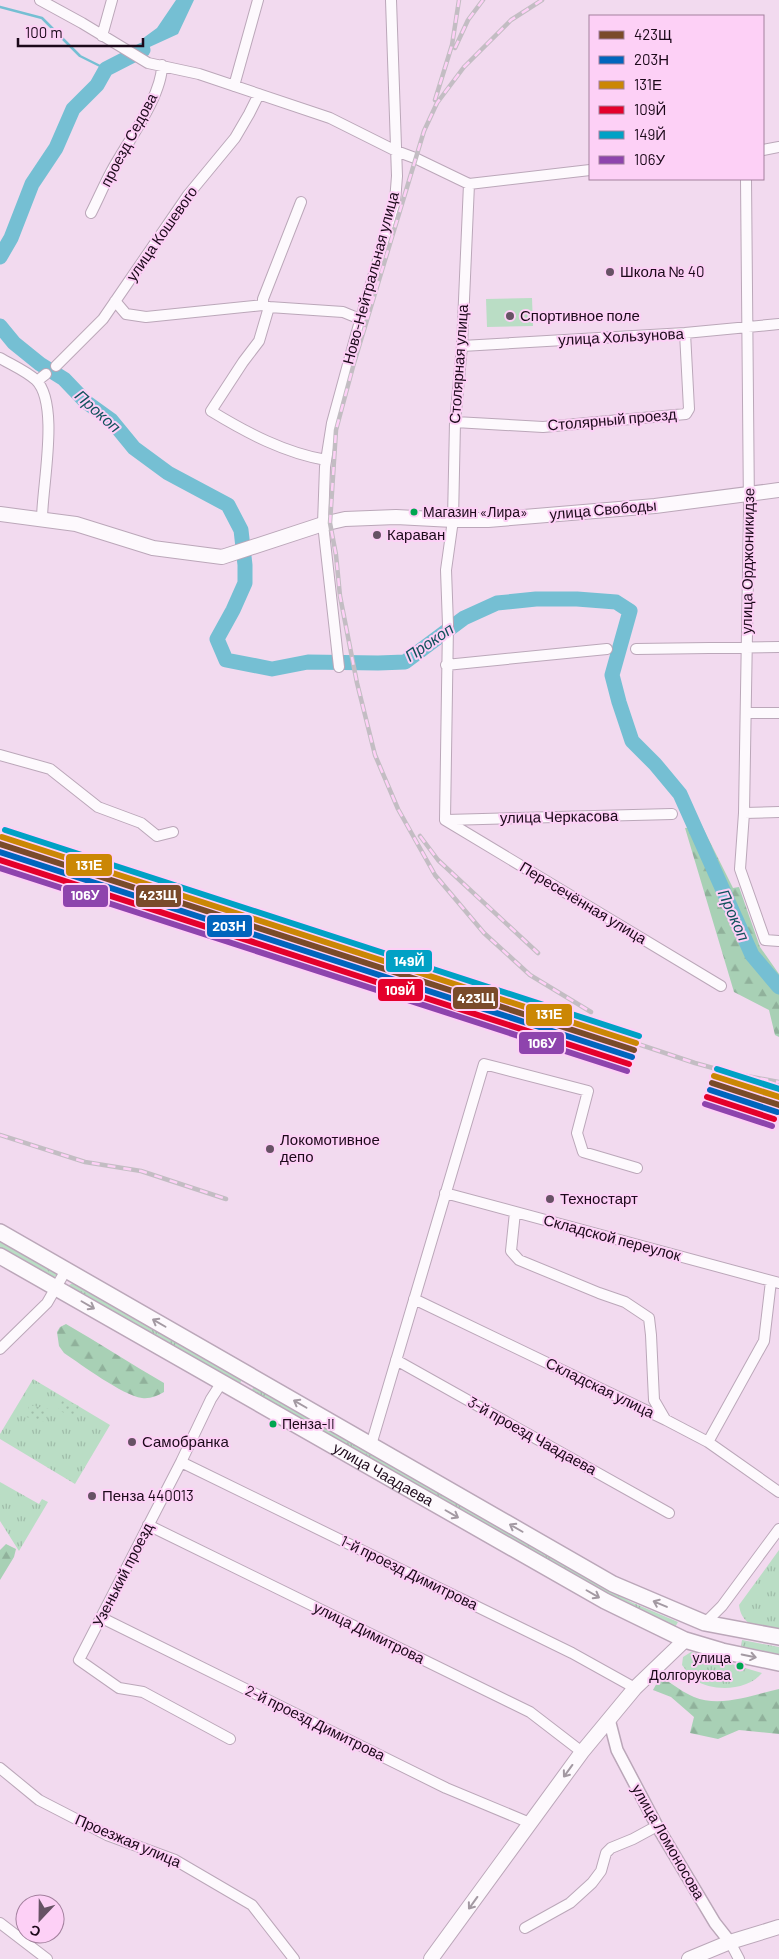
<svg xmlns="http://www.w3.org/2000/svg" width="779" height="1959" viewBox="0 0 779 1959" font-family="Barlow,sans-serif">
<defs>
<pattern id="grass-tufts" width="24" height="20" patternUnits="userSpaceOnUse" patternTransform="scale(1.25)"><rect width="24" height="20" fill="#baddc5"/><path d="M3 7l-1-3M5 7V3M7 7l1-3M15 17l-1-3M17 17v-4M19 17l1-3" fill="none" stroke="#9fbca9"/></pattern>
<pattern id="forest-firs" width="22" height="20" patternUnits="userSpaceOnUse" patternTransform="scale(1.25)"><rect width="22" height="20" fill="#a8d0b5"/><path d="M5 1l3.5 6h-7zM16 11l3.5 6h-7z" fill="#90b19b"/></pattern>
<pattern id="park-dots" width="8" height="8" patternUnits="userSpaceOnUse" patternTransform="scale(1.25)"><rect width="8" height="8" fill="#baddc5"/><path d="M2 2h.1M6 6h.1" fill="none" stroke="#9fbca9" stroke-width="1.8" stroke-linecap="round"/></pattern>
</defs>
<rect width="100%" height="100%" fill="#f2daef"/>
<path fill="url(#grass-tufts)" d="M0,1240l56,33v3l-4,2 -52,-29z
M73,1283l169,96 -3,7 -169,-97 -1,-4z
M33,1379l77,46 -35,59 -75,-45v-5z
M254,1386l377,216 47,20 -4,7 -52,-24 -371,-213z
M0,1482l39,22 3,-5 6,3 -29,49 -19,-30z
M779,1550v81c-19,-4 -37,-3 -40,-26z
M742,1640l37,7v9l-38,-7z
M691,1652l71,21c-15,18 -49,19 -67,7 -5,-4 -9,-10 -13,-15l1,-8z"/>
<path fill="url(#forest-firs)" d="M702,826l31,62 6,-1 21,60 19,27v63l-4,-2 -6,-25 -35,-18 -49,-164z
M66,1324c33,19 65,40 98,59v9c-7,4 -14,7 -22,6 -20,-3 -60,-33 -78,-45l-5,-7 -2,-14 3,-5z
M6,1544l10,5 -2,8 -14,23v-30z
M664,1679c10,6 20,14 30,18 26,11 59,-2 85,-8v45l-40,-4 -21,9 -28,-6 4,-16 -23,-20 -18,-7 5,-9z"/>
<path fill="url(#park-dots)" d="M63,1399l16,7 -6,11 -15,-7z
M29,1405l20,4 -3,13 -20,-5z"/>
<path fill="#baddc5" d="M532,298l1,28 -46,1 -1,-28z"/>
<path fill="#75bfd3" d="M176,0h18l-16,34 -35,16 -1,-11 15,-11z"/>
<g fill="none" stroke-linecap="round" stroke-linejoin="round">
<path stroke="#75bfd3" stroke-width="2.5" d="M0,7l42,11 38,38 26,13"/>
<path stroke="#75bfd3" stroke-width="15" d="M0,257l11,-19 21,-54 24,-36 17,-39 24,-24 9,-16 37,-19
M0,326l14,17 26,21 24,15 22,23 25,18 23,28 34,25 60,32 13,25 4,35v18l-12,27 -16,29 9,21 46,9 36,-7 70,1 27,-1 59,-44 33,-15 39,-4h41l39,3 14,9 -18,64 7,27 13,39 23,23 25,30 72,161 27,32"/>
<defs>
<path id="minor" d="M40,0l42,23 66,40 51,11 131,44 66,33 19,7 54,26 -7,162 -7,76 -2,98 -7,50 2,55 -3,195
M102,36l10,-36
M234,86l24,-86
M763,150l16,-3
M746,179l3,332 -5,302 -4,56 25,71 14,1
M469,184l121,-14
M91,213c7,-14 13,-28 20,-41 16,-30 51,-75 51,-107
M115,301l11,13 20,3 117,-12 6,2 74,5 17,7
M263,305v-6l38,-97
M269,307l-10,34 -16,21 -32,49c36,22 74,42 115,49
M462,346l223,-13 94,-9
M0,358c12,7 26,13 36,22 24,24 6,106 6,139
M56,366l47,-47 85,-124 47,-57 14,-24 10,-20
M37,381l9,-7
M455,422l88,5 143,-13 3,-5 -4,-76
M636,649l143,-2
M446,665l161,-16
M339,667l-16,-143 2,-57 7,-44 24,-88 39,-133 2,-26 -6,-176
M746,713h33
M0,755l50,14 48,38 43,16 16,13 16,-4
M744,813l35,-1
M445,820l276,166
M446,820l226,-6
M445,1193l334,90
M515,1212l-4,39 8,9 80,33 26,9 24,16 2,17 3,65 11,19
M414,1299l252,121 42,22 71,50
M0,1349l47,-46 19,-33
M396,1360l273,153
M222,1382l-11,17 -30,63 -102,198 40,28 24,4 87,47
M708,1442l56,-101 7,-60
M371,1445l113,-381 104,27 -11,42 6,19 54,16
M181,1462l391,191 63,35
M148,1525l382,187 52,40
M102,1618l344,170 84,35
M705,1623l17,-17 57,-77
M0,1768l39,32 68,35 68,25 77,45 42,54
M0,1923l47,36
M525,1928l45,-25 22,-20 9,-12 5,-18 5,-5 22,-9 24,-13
M730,1942l9,17"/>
<path id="tertiary" d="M609,1719l8,31 40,76 58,97 15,19"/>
<path id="secondary" d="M0,514l76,10 77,24 69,9 101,-33 22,-5 51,-2 57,3h35l167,-14 124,-16
M431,1959l151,-207 53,-64 50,-48
M689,1959l41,-17 49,-15"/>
<g id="primary">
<path d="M0,1232l613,352 92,39 74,14"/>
<path id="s1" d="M0,1256l605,345 80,39 37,11 57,12"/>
</g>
</defs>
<use href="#minor" stroke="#bba7b9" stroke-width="12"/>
<use href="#tertiary" stroke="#bba7b9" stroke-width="14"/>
<use href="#secondary" stroke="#bba7b9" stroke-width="16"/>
<use href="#primary" stroke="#bba7b9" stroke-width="18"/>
<use href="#minor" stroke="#fdf9fd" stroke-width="10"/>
<use href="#tertiary" stroke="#fdf9fd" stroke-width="11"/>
<use href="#secondary" stroke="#fdf9fd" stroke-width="14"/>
<use href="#primary" stroke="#fdf9fd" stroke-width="15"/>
<defs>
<path id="rail" d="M542,0l-31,20 -47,47 -27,36 -13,28 -70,232 -18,67 -6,93 6,32 4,41 17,87 18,72 23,54 37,66 49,58 46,42 61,37
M455,48l13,-28 15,-20
M435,100l17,-55 7,-45
M420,836l18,24 100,93
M440,978l255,85 36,10 48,9
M0,1135l85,27 56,9 85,28"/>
</defs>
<use href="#rail" stroke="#c3bdc3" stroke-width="4.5"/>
<use href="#rail" stroke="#fdd0f6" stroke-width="2.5" stroke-dasharray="8" stroke-linecap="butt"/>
<defs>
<path id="rail-1" d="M0,844l634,206
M712,1083l67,22"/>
<path id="rail-2" d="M0,852l632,205
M710,1090l67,22"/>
<path id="rail-3" d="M2,837l634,206
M714,1076l65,21"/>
<path id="rail-4" d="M0,860l629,204
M707,1097l67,22"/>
<path id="rail-5" d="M5,830l634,206
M717,1069l62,20"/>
<path id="rail-6" d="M0,868l627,203
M705,1104l67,22"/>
</defs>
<use href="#rail-1" stroke="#fdd0f6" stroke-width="10"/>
<use href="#rail-2" stroke="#fdd0f6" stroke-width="10"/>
<use href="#rail-3" stroke="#fdd0f6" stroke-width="10"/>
<use href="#rail-4" stroke="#fdd0f6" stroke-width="10"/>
<use href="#rail-5" stroke="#fdd0f6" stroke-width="10"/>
<use href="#rail-6" stroke="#fdd0f6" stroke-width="10"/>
<use href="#rail-1" stroke="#7a4b2a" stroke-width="6"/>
<use href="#rail-2" stroke="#0065bd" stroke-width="6"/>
<use href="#rail-3" stroke="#cb8705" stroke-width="6"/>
<use href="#rail-4" stroke="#e4002b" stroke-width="6"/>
<use href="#rail-5" stroke="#01a1c5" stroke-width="6"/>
<use href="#rail-6" stroke="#8e44ad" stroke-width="6"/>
</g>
<defs><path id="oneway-shaft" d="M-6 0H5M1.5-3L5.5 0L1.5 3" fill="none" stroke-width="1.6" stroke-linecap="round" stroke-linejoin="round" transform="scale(1.25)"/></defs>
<g stroke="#a399a2">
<use href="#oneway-shaft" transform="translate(88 1305) rotate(30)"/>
<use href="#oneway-shaft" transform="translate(159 1323) rotate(-150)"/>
<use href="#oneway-shaft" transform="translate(300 1404) rotate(-150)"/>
<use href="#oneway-shaft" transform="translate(452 1514) rotate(30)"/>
<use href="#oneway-shaft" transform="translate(516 1528) rotate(-150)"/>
<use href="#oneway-shaft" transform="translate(593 1594) rotate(30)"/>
<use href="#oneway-shaft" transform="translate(660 1604) rotate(-157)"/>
<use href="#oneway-shaft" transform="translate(749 1656) rotate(12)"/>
<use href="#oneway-shaft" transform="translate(568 1771) rotate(126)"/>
<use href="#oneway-shaft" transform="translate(473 1903) rotate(126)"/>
</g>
<g fill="#675265" stroke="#fdd0f6" stroke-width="2">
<circle cx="610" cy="272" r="5"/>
<circle cx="510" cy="316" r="5"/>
<circle cx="377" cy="535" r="5"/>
<circle cx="270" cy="1149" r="5"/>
<circle cx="550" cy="1199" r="5"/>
<circle cx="132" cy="1442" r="5"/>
<circle cx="92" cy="1496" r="5"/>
</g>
<g fill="#00a651" stroke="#fdd0f6" stroke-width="2">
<circle cx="414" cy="512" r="4.5"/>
<circle cx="273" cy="1424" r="4.5"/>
<circle cx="740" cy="1666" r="4.5"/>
</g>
<g text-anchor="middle" stroke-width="4" stroke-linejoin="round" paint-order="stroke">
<g font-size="14" fill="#1c091a" stroke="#fdd0f6" text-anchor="start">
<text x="423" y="517">Магазин «Лира»</text>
<text x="282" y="1429">Пенза-II</text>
<text x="731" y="1663" text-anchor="end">улица<tspan x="731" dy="17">Долгорукова</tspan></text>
</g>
<g font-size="15" fill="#1c091a" stroke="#fdd0f6">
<text transform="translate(129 140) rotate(-62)" y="5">проезд Седова</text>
<text transform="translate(162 234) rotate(-55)" y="5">улица Кошевого</text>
<text transform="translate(371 278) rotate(-75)" y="5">Ново-Нейтральная улица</text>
<text transform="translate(621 337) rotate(-3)" y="5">улица Хользунова</text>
<text transform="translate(459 364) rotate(-86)" y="5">Столярная улица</text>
<text transform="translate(612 420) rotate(-5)" y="5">Столярный проезд</text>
<text transform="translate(603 510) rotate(-5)" y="5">улица Свободы</text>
<text transform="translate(748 561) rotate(-89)" y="5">улица Орджоникидзе</text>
<text transform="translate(559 817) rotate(-1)" y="5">улица Черкасова</text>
<text transform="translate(583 903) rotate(31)" y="5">Пересечённая улица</text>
<text transform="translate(612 1238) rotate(15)" y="5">Складской переулок</text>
<text transform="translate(600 1388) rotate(26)" y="5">Складская улица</text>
<text transform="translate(532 1436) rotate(29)" y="5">3-й проезд Чаадаева</text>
<text dy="5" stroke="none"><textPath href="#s1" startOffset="441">улица Чаадаева</textPath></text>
<text transform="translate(409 1573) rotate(26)" y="5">1-й проезд Димитрова</text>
<text transform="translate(123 1575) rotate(-63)" y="5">Узенький проезд</text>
<text transform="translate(369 1633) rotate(26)" y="5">улица Димитрова</text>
<text transform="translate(315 1723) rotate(26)" y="5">2-й проезд Димитрова</text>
<text transform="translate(128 1841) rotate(23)" y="5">Проезжая улица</text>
<text transform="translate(668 1842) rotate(60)" y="5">улица Ломоносова</text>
</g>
<g font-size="15" fill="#1c091a" stroke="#fdd0f6" text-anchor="start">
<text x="620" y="277">Школа № 40</text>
<text x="520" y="321">Спортивное поле</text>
<text x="387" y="540">Караван</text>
<text x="280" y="1145">Локомотивное<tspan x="280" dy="17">депо</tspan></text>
<text x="560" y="1204">Техностарт</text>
<text x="142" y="1447">Самобранка</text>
<text x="102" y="1501">Пенза 440013</text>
</g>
<g font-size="16" font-style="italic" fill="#10525c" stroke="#fdd0f6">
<text transform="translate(98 411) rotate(42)" y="6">Прокоп</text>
<text transform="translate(429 642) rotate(-34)" y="6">Прокоп</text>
<text transform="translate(734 915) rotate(66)" y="6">Прокоп</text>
</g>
</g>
<g stroke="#fdd0f6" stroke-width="2">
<rect x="65" y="853" width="48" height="24" rx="5" fill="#cb8705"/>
<rect x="135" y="884" width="47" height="24" rx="5" fill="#7a4b2a"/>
<rect x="62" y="884" width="47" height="24" rx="5" fill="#8e44ad"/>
<rect x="206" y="914" width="47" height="24" rx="5" fill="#0065bd"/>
<rect x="385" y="949" width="48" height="24" rx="5" fill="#01a1c5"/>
<rect x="377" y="978" width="47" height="24" rx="5" fill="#e4002b"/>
<rect x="452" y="986" width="47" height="24" rx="5" fill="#7a4b2a"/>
<rect x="525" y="1003" width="48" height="24" rx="5" fill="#cb8705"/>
<rect x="518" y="1031" width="47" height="24" rx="5" fill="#8e44ad"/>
</g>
<g font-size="14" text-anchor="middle" font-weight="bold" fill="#fff">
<text x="89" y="870">131Е</text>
<text x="158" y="900">423Щ</text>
<text x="85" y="900">106У</text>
<text x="229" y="931">203Н</text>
<text x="409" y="966">149Й</text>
<text x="400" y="995">109Й</text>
<text x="476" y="1003">423Щ</text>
<text x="549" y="1019">131Е</text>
<text x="542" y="1048">106У</text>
</g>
<rect x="589" y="15" width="175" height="165" fill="#fdd0f6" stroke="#a3809e"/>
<rect x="599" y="31" width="25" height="8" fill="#7a4b2a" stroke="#a3809e"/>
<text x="634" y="40" font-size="15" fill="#1c091a">423Щ</text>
<rect x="599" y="56" width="25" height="8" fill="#0065bd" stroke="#a3809e"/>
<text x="634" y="65" font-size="15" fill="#1c091a">203Н</text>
<rect x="599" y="81" width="25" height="8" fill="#cb8705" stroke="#a3809e"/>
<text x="634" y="90" font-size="15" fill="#1c091a">131Е</text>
<rect x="599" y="106" width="25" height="8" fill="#e4002b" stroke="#a3809e"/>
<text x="634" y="115" font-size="15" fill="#1c091a">109Й</text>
<rect x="599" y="131" width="25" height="8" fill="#01a1c5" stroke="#a3809e"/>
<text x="634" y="140" font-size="15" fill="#1c091a">149Й</text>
<rect x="599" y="156" width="25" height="8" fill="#8e44ad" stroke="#a3809e"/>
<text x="634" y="165" font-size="15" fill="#1c091a">106У</text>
<g transform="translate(40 1919) rotate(202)"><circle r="24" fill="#fdd0f6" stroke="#a3809e"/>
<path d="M0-4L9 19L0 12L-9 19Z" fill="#675265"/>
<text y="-8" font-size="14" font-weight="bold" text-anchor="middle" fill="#1c091a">С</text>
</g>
<path d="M18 38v8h125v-8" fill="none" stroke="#1c091a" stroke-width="2.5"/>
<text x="25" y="38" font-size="15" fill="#1c091a" stroke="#fdd0f6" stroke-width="4" paint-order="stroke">100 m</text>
</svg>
